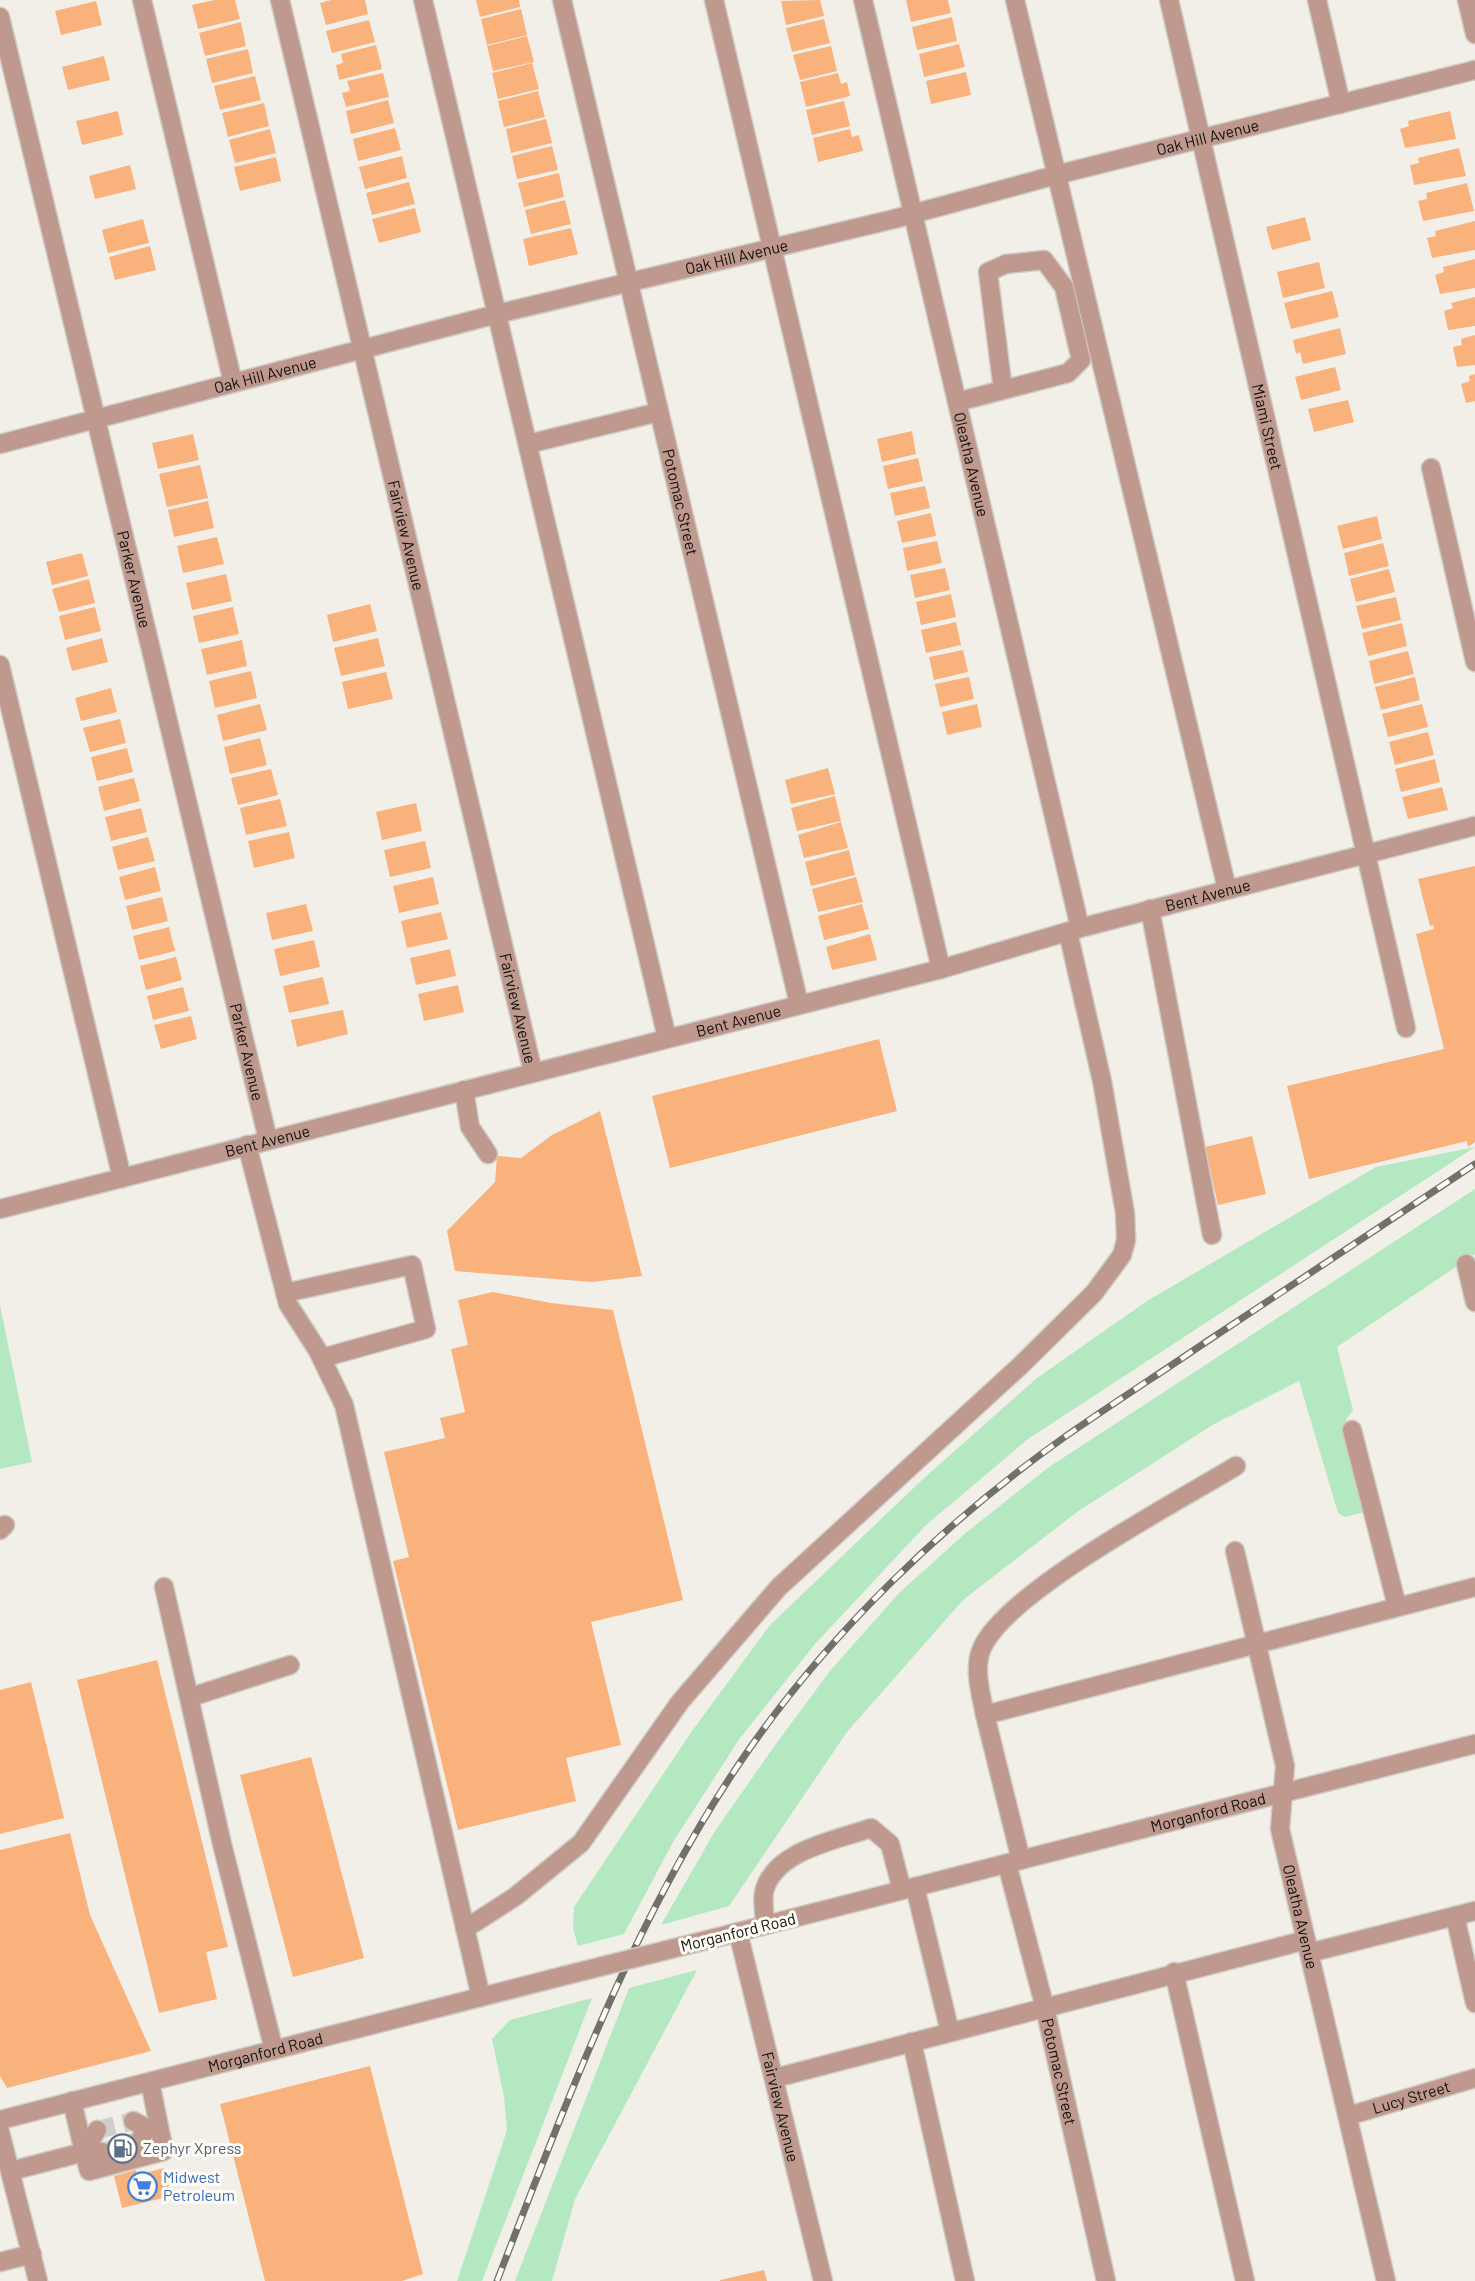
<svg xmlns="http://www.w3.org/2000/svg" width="1475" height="2281" viewBox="0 0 1475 2281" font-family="Barlow,sans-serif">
<rect width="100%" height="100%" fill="#f1efe8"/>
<path fill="#b4e8c0" d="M1475,1147l-447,292 -102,86 -111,119 -75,94 -67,104 -49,92 -46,12 -5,-18 1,-21 118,-176 78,-106 153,-146 114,-101 110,-77 229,-134z
M1475,1189v65l-138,93 16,63 -7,10 19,92 -20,5 -7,-4 -39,-132 -85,43 -137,88 -114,88 -116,132 -118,174 -68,19 54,-94 58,-83 57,-77 70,-79 68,-61 81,-64z
M0,1305l32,157 -32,7z
M697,1970l-122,229 -23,82h-37l114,-293z
M592,1998l-110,283h-25l50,-151 -3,-33 -12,-58 18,-19z"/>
<path fill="#fab27d" d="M214,0h21l5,19 -42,10 -6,-24z
M331,0h34l3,14 -42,11 -6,-22z
M476,0h43l1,7 -40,10z
M820,0l4,16 -38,9 -5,-24z
M906,0h42l3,13 -40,9z
M96,1l6,24 -41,10 -6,-24z
M521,9l6,26 -40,10 -6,-26z
M952,17l5,24 -40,9 -5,-23z
M824,19l6,24 -38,9 -6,-24z
M369,20l6,22 -43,11 -6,-22z
M241,22l5,24 -41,10 -6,-23z
M527,36l7,26 -41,9 -6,-25z
M959,44l6,23 -41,10 -5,-23z
M376,45l6,24 -43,11 -3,-15 7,-2 -2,-9z
M831,46l6,25 -37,9 -7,-25z
M248,49l5,24 -41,10 -6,-24z
M104,56l6,24 -42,10 -6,-23z
M532,63l7,26 -41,10 -6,-26z
M966,72l5,23 -40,9 -5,-23z
M383,73l6,24 -43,10 -4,-14 8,-2 -3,-10z
M838,73l3,11 6,-2 3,14 -44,11 -6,-25z
M255,76l6,24 -41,10 -6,-24z
M538,91l7,26 -41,10 -6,-26z
M388,100l6,23 -43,11 -5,-23z
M844,101l6,25 -38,9 -6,-25z
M264,103l5,23 -41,11 -6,-24z
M118,111l5,24 -41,10 -6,-24z
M1450,111l6,28 -51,9 -5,-19 9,-3 -1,-5z
M546,119l6,24 -41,10 -5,-24z
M395,128l6,22 -43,11 -5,-22z
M270,129l6,24 -41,10 -6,-23z
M850,129l2,8 7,-2 4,16 -45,11 -5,-24z
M552,146l6,24 -41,9 -5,-23z
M1459,148l7,28 -52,9 -4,-20 9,-2 -1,-5z
M402,156l5,22 -42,11 -6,-22z
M276,157l5,24 -41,10 -6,-24z
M130,165l6,24 -41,10 -6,-23z
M559,173l5,24 -40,10 -6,-24z
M409,182l6,22 -43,11 -6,-22z
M1467,183l7,28 -51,10 -5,-20 9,-2 -1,-6z
M565,200l6,24 -40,10 -6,-24z
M415,208l6,24 -42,11 -7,-24z
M1305,217l6,23 -39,10 -6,-23z
M143,219l6,24 -41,10 -6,-23z
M1475,221v29l-43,8 -5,-20 9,-2 -1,-5z
M571,228l7,26 -49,12 -6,-27z
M150,246l6,24 -41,10 -6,-23z
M1475,259v29l-35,6 -5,-19 9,-3 -1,-5z
M1319,262l6,26 -42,10 -6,-26z
M1332,291l7,26 -48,12 -7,-26z
M1475,297v29l-27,4 -4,-19 9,-3 -2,-5z
M1340,328l6,26 -43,10 -3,-12 -4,2 -3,-14z
M1475,335v30l-18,2 -4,-20 9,-2 -1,-6z
M1335,367l6,23 -40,10 -6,-23z
M1475,374v27l-9,2 -5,-19 9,-3 -1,-5z
M1348,400l6,22 -40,10 -6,-23z
M912,431l4,23 -34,8 -5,-23z
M193,434l6,26 -41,9 -6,-26z
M918,458l5,23 -35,8 -5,-23z
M200,465l8,33 -41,9 -8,-33z
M925,486l5,22 -35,8 -5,-23z
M208,501l6,27 -40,9 -6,-27z
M931,513l5,23 -34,7 -5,-22z
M1377,516l5,23 -39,10 -6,-23z
M217,537l7,27 -41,9 -6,-27z
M937,541l5,22 -35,8 -4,-23z
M1383,543l6,23 -40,10 -5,-23z
M82,553l6,23 -36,9 -6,-23z
M945,568l5,22 -35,8 -5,-23z
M1389,569l6,23 -39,10 -6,-23z
M226,574l6,27 -40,9 -6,-27z
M89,579l6,24 -36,9 -7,-23z
M951,594l5,23 -35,8 -5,-23z
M1396,597l5,23 -39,9 -6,-23z
M370,604l7,27 -44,11 -6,-27z
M95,607l6,24 -36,9 -6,-24z
M233,607l6,27 -40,9 -6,-27z
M956,622l5,23 -35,8 -5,-23z
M1402,623l5,23 -39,10 -6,-23z
M102,638l6,24 -36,9 -6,-23z
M378,638l7,28 -44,10 -7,-28z
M242,640l5,26 -40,9 -6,-26z
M963,650l5,22 -34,8 -5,-23z
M1408,651l6,23 -40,10 -5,-23z
M251,671l6,27 -42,10 -6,-27z
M386,672l7,27 -45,10 -6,-27z
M969,677l5,22 -34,8 -5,-23z
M1415,677l5,23 -39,10 -6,-23z
M111,688l6,24 -36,9 -6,-23z
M260,704l7,26 -44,11 -6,-26z
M977,704l5,23 -35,8 -5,-23z
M1422,704l6,23 -40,10 -6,-23z
M120,719l6,24 -36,9 -7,-24z
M1428,732l6,23 -39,10 -6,-23z
M260,738l7,27 -37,9 -6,-27z
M127,748l6,24 -36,9 -6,-24z
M1435,759l5,23 -39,10 -6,-23z
M828,768l7,26 -44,10 -6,-24z
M271,769l7,26 -40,10 -7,-27z
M134,778l6,23 -36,10 -6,-24z
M1442,787l6,23 -40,9 -6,-22z
M835,796l6,25 -44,10 -6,-23z
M280,799l7,27 -41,9 -6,-27z
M416,803l6,28 -40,9 -6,-28z
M141,808l6,24 -36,9 -6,-24z
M841,822l7,26 -44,10 -6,-23z
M289,832l6,26 -41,10 -6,-27z
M148,837l7,24 -37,9 -6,-23z
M425,841l6,27 -41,9 -6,-27z
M849,850l6,25 -44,11 -6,-24z
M1475,866v276l-7,5 -1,-6 -158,38 -22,-93 157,-37 -28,-115 18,-5 -1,-4 -3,1 -12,-47z
M155,867l6,24 -36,9 -6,-23z
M433,877l6,27 -40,9 -6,-27z
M856,877l7,25 -45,10 -6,-23z
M162,897l6,24 -36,9 -6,-24z
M306,904l7,27 -41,9 -6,-27z
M862,904l7,25 -45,11 -6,-24z
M441,912l7,27 -41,9 -6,-27z
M169,927l6,24 -36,9 -6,-24z
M870,934l7,26 -45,10 -6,-23z
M314,940l6,27 -40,9 -6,-27z
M450,949l6,27 -40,9 -6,-27z
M176,957l6,23 -36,10 -6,-24z
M323,977l6,27 -40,9 -6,-27z
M458,985l6,27 -40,9 -6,-27z
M183,987l6,24 -36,9 -6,-24z
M343,1010l5,24 -51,13 -6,-27z
M191,1016l6,23 -36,10 -7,-24z
M879,1039l18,72 -227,57 -18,-72z
M600,1111l42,165 -50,6 -137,-11 -8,-40 48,-49 2,-26 24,2 31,-23z
M1252,1136l14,58 -48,11 -13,-58z
M493,1292l58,11 62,7 70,290 -92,22 30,123 -55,13 10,43 -118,29 -65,-269 16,-4 -25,-105 61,-14 -5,-20 25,-6 -14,-63 17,-4 -10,-45z
M157,1660l71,287 -22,5 11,47 -58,14 -82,-333z
M31,1682l33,136 -64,16v-144z
M311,1757l53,201 -71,19 -53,-202z
M70,1833l20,82 61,136 -144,37 -7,-12v-226z
M370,2066l53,208 -21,7h-137l-45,-177z
M164,2168l7,28 -49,12 -8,-32 22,-6 1,5z
M764,2270l3,11h-47v-1z"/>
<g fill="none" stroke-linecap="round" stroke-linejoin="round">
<path stroke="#cfcec7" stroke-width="18" stroke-dasharray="18 9" stroke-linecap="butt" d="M97,2130l36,-9
M103,2152l37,-12"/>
<defs>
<g id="minor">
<path d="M142,0l91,383"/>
<path id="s1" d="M280,0l253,1072"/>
<path d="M423,0l244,1038"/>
<path id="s2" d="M562,0l237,1004"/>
<path d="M714,0l227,969"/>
<path id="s3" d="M863,0l217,928"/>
<path d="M1015,0l212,889"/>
<path id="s4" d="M1169,0l237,1028"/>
<path d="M1317,0l24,104"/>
<path d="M1467,0l8,34"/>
<path id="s5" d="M0,17l268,1123"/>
<path d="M957,402l111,-29 13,-13 -17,-73 -20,-27 -38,4 -18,8 15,118"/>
<path id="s6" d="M0,444l497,-130 397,-95 162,-44 419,-105"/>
<path d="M528,444l131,-32"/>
<path d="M1431,468l44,194"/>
<path d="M0,665l122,513"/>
<path d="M1150,909l62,326"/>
<path d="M464,1090l6,37 18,27"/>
<path d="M247,1145l41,159 30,47 26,54 137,592"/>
<path id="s7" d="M0,1209l941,-240 139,-41 395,-102"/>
<path d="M1466,1264l9,38"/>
<path d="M285,1293l127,-28 14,64 -104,29"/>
<path d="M1352,1430l45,176"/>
<path d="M0,1530l5,-5"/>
<path id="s8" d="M1235,1551l50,215 -5,63 106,452"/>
<path d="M164,1587l58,257 52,206"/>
<path d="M191,1697l99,-32"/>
<path d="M985,1715c-4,-21 -12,-47 -3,-67 25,-57 197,-147 254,-182"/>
<path d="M1021,1860l-36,-145 490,-128"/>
<path id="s9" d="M1007,1864l38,144 61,273"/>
<path d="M915,1887l35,145"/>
<path d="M1455,1916l20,87"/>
<path d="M765,1925c0,-10 -3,-23 -1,-33 10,-42 73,-52 107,-64l19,16 12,46"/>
<path d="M465,1929l51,-33 65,-53 99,-141 99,-115 241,-221 74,-73 28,-38 4,-15 -1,-27 -23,-132 -34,-149"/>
<path id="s10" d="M738,1932l85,349"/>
<path id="s11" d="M711,1939l764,-195"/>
<path d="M1309,1953l166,-42"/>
<path d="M1174,1972l71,309"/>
<path d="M912,2042l53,239"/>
<path d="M775,2078l531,-138"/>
<path id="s12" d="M1348,2116l127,-38"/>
<path id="s13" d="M0,2120l563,-144"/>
<path d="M133,2121l14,7 -7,12"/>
<path d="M97,2130l-13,22h19"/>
<path d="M0,2132l38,149"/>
<path d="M84,2152l5,19 75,-20 -14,-69"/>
<path d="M11,2171l73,-19 -12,-51"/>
<path d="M0,2262l32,-8"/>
</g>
</defs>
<use href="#minor" stroke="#cdcbc5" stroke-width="21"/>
<use href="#minor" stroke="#bf998d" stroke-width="18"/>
<defs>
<path id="rail" d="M497,2281c69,-178 136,-361 244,-520 85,-125 201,-237 325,-325 46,-32 93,-62 140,-94 90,-59 179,-119 269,-178"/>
</defs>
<use href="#rail" stroke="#71706b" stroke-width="7"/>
<use href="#rail" stroke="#fefcf5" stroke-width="4.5" stroke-dasharray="14" stroke-linecap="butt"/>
<defs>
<path id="minor-bridge" d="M563,1976l148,-37"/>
</defs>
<use href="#minor-bridge" stroke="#cdcbc5" stroke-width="21" stroke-linecap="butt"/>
<use href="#minor-bridge" stroke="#bf998d" stroke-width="18"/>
</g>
<defs>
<symbol id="fuel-ring" viewBox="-11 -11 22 22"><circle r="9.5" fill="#fefcf5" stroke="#5c6f8a" stroke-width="1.5"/><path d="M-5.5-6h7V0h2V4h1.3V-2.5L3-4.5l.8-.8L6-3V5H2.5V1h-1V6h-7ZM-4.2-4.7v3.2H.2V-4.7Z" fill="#5c6f8a"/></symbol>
<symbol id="supermarket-ring" viewBox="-11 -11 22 22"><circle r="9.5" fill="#fefcf5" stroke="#3f7fe0" stroke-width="1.5"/><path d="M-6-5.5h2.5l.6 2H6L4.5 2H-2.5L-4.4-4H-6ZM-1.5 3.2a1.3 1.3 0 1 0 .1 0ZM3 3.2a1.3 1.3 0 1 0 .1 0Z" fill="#3f7fe0"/></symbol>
</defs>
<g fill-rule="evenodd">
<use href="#fuel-ring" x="106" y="2132" width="33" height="33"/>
<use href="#supermarket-ring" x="126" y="2170" width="33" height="33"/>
</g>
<g text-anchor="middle" stroke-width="6" stroke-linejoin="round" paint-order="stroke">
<g font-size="16" fill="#11100e" stroke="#fefcf5">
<text dy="6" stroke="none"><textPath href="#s6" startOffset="1246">Oak Hill Avenue</textPath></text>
<text dy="6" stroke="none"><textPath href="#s6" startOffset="760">Oak Hill Avenue</textPath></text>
<text dy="6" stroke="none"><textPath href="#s6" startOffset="274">Oak Hill Avenue</textPath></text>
<text dy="6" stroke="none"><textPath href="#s4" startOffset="438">Miami Street</textPath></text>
<text dy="6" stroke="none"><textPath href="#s3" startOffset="477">Oleatha Avenue</textPath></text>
<text dy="6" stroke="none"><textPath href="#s2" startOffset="516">Potomac Street</textPath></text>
<text dy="6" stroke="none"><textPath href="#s1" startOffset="550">Fairview Avenue</textPath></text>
<text dy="6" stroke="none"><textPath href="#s5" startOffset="578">Parker Avenue</textPath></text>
<text dy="6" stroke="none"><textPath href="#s7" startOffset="1248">Bent Avenue</textPath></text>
<text dy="6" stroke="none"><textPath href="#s1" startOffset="1036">Fairview Avenue</textPath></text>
<text dy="6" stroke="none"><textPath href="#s7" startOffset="762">Bent Avenue</textPath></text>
<text dy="6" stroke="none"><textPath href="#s5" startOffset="1064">Parker Avenue</textPath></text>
<text dy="6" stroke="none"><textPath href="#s7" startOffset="276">Bent Avenue</textPath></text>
<text dy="6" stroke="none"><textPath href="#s11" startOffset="513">Morganford Road</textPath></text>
<text dy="6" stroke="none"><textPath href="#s8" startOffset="374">Oleatha Avenue</textPath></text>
<text transform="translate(738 1932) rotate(-14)" y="6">Morganford Road</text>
<text dy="6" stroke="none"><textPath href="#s13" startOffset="274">Morganford Road</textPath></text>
<text dy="6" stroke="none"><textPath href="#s9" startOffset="214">Potomac Street</textPath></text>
<text dy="6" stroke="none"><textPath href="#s12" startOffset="66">Lucy Street</textPath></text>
<text dy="6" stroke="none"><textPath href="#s10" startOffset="180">Fairview Avenue</textPath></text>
</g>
<g font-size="16" fill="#4e5e75" stroke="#fefcf5" text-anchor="start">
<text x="143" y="2154">Zephyr Xpress</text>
</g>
<g font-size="16" fill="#366cbe" stroke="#fefcf5" text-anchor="start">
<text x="163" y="2183">Midwest<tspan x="163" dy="18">Petroleum</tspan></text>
</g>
</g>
</svg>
